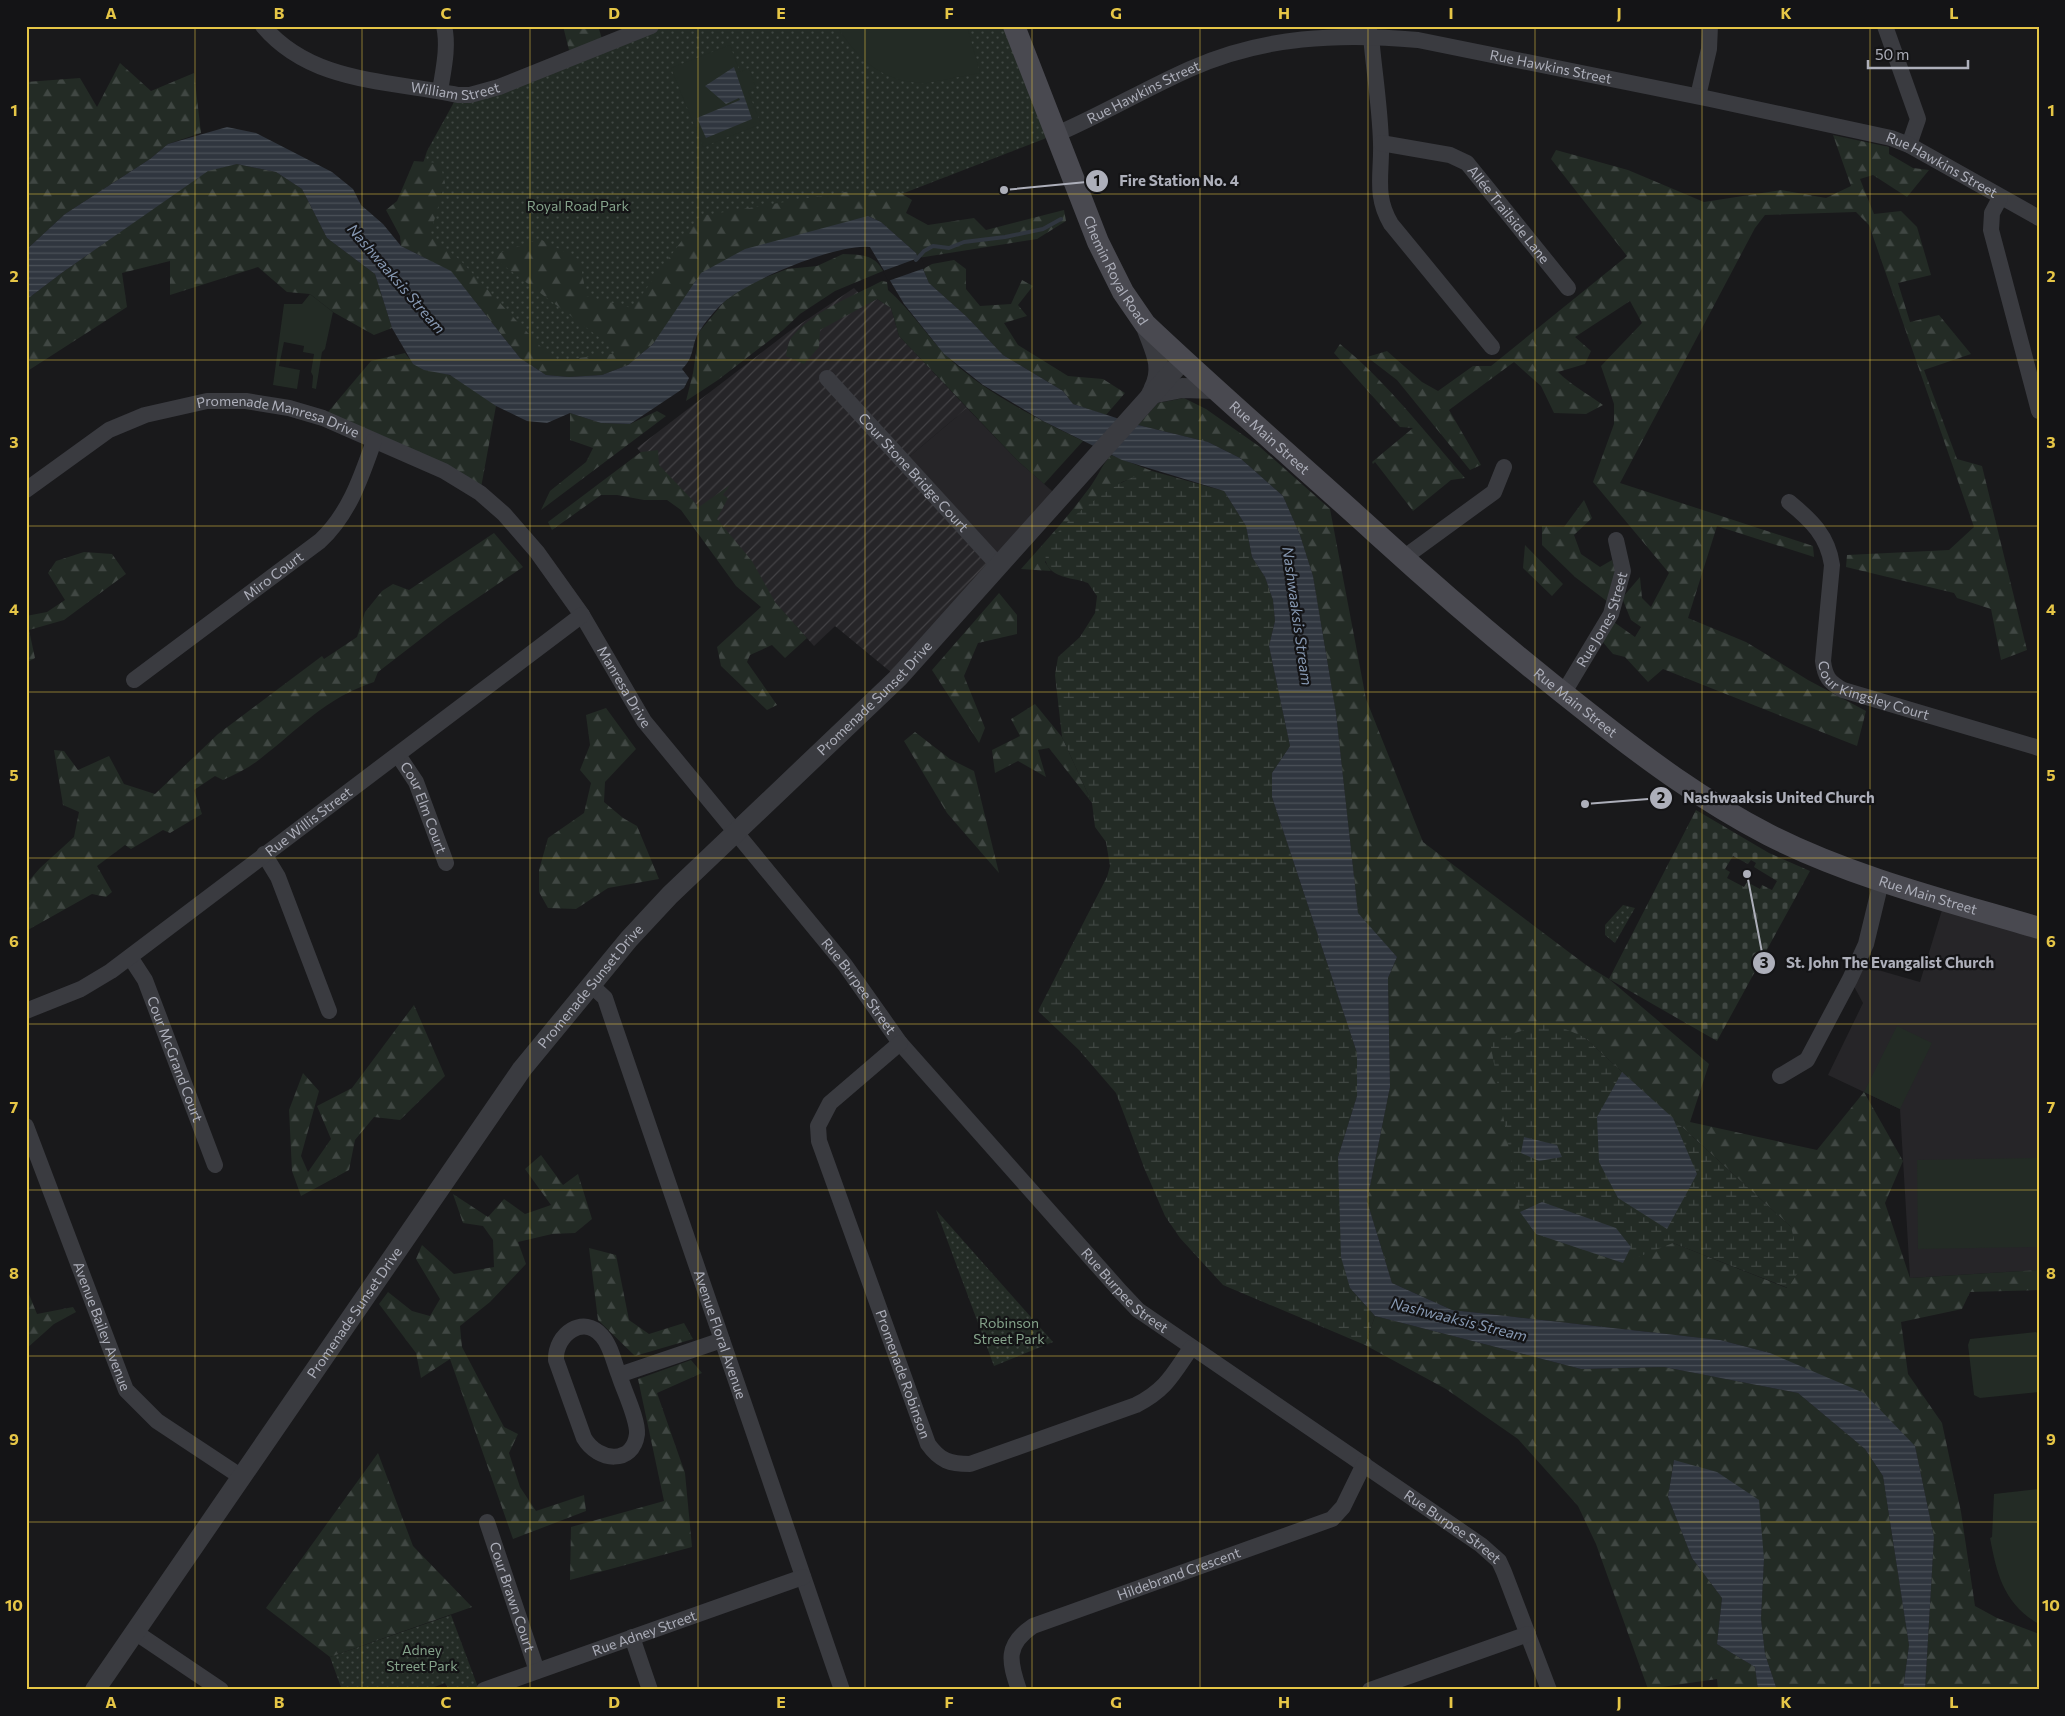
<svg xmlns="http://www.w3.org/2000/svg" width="2065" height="1716" viewBox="0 0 2065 1716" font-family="Commissioner,sans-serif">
<defs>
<pattern id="industrial-furrows" width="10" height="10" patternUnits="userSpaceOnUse" patternTransform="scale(1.25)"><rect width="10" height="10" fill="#262528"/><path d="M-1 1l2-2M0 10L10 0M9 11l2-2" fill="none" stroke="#434245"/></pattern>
<pattern id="grass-dots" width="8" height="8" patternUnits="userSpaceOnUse" patternTransform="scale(1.25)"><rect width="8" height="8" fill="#232b25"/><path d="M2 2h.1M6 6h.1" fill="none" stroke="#404743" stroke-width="1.8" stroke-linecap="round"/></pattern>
<pattern id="forest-firs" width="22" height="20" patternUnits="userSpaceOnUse" patternTransform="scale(1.25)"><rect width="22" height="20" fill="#232b25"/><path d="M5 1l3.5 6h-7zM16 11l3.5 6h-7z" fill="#404743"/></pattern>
<pattern id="wetland-marsh" width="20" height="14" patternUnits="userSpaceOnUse" patternTransform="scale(1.25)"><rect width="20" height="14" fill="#232b25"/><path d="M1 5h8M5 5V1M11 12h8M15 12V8" fill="none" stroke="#404743"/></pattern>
<pattern id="cemetery-stones" width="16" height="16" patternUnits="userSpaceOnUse" patternTransform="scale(1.25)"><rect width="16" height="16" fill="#232b25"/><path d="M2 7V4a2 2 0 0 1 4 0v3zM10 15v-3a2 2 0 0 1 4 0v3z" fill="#404743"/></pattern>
<pattern id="water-rules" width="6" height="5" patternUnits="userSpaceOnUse" patternTransform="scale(1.25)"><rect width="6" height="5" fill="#30363f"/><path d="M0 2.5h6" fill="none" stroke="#4b5159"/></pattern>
</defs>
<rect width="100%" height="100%" fill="#19191b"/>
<path fill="#262528" d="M967,408l51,53 41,36 -60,69 -95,-105z
M1945,900l94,28v342l-129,8 -10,-169 -72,-34 35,-72 -13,-24 7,-15 63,18z"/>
<path fill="url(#industrial-furrows)" d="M854,288l14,15 9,-4 14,9 8,28 68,72 -63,53 95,105 -101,112 -63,-52 -21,20 -177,-198 150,-115z"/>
<path fill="url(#grass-dots)" d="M651,26h363l43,108 -158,61 -31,21 -215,128 -84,33 -169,-141 27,-85 31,-56z
M1623,905l12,3 -20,35 -10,-8v-10z
M936,1210l117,132 -59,24z
M451,1615l28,75h-30l-4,-7 -19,7h-84l-12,-33z"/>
<path fill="url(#forest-firs)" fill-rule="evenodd" d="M563,26h35l6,19 -33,13z
M120,63l31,28 43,-18 7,60 -33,11 -18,15 -85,55 -39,36v-168l54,-4 17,29z
M1833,135l56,12v7l24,14 16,2 -22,27 -34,-22 -13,4 14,35 27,-3 16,16 14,48 -33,8 12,39 29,-7 32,39 -47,16 33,89 25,7 45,184 -26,10 -10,-51 -34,-11 -3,-5 -108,-26 1,-12 102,-5 25,-23 -105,-302 -13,-13 -91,3 -10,13 -135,255 193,63 1,11 -97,-31 -29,92 58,24 62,38 58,31 -9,35 -194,-77 -15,13 -23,-25 -12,-3 -12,-14 10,-20 24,17 6,-10 -10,-7 -9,-22 18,-21 2,21 9,9 18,-34 -76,-91 21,-58v-20l-13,-38 41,-43 -12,-22 -55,36 16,14 -6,13 -27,8c13,13 30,22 45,33l-17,9 -32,-1 -13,-27 -27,-24 -65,48 32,55 -11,5 -73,-90 -30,-23 20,-6 35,31 16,9 35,-25h18l136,-110 -76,-97 5,-9 72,20 76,32 77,-12 45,8 25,-12z
M414,161l26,2 5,20 -15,52 31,26 93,100 66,-8 -129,-97 49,-17 40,21 6,36 46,12 68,-92 157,-26h39l16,10 -6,13 22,12 46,-7 12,12 78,-20 2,11 -29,18 -119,19 -2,-5 -35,-31 -13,-6 -167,57 -48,71 -25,21 -26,10 -33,2 -23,-2 -26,-17 -69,-87 -50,-25 -1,-10 -14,-26 11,-9z
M237,164l39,8 26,17 25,49 48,36 17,54 -18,7 -41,-23 -23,-18 -23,-2 -29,-25 -88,28v-34l-48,12 5,34 -101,65v-72l37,-28 145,-102z
M843,254c17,1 32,0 40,17l-48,20 -35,23 -17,16 -65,50 -32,21 7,-28 6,-41 25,-30 30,-20 33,-13 30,-3z
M954,260l12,9v20l14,17 31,-2 11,-24 11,6 -15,19 9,11 -23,7 14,22 50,31 35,3 22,14 -19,22 -33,-11 -10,-13 -60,-36 -36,-38 -38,-34 -6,-14 9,-5z
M882,281l5,1 1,8c22,19 36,42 56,63 34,36 95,67 139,88l-39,43 -26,-23 -119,-125 -8,-28 -14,-9 -57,31 -1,17 -15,17 -18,-8c1,-6 2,-14 6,-19 21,-26 61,-41 90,-56z
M1340,344c47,38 85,88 125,134l-14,2 -38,31 -38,-49 -2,2 -1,-2 41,-34 -13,-1 -66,-74z
M405,353c14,20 24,14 44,22 17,6 33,21 47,31l-16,87 -157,-75 48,-57z
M1184,398l22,11 54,38 70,62 36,190 57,143 163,123 23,14 100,85 -19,58 127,28 47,-58 39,69 -18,42 25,75 129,-8v20l-69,2 -8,17 -61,13 7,52 34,49 19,89 14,94 22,12 42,16v56h-114l9,-153 -19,-91 -145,-93 -50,-13 -268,-30 -60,-27 -25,-82 23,-114 -2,-109 9,-21 -39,-43 -22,-201 -23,-137 -13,-41 -17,-39 -43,-38 -32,-16 -70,-17 20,-22zM1584,1037l207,190 -4,61 -114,-45z
M657,411l9,5 -125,94 9,-19 36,-29 7,-14 -23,-8v-27l31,10 29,1z
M658,450l1,15 40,42 31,-22 -7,10 5,3 -11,21 35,42 23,41 32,36 -22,20 -13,-13 -22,10 -3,7 30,43 -10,5 -46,-44 -4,-19 44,-40 -25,-21 -55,-76 -14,-10h-23l-27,-5h-16l-49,35 -4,-8 93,-70z
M1111,455l41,16 -30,11 -77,80 6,9 -30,-2c23,-26 46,-51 66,-78 10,-12 14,-25 24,-36z
M1584,500l8,18 -18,17 7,19 19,13 12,-7 5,15 -9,27 -33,-25 -33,-32v-19l22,1z
M494,533l29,34 -75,51 -70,54 -4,10c-49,16 -75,47 -114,77 -11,9 -24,15 -37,21l-8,-4 -21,14 8,24 -32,19 -7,-3 -32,19 -6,-4 -28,21 15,26 -6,5 -14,-3 -66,37v-47l14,-16 34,-31 5,-25 -16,-7 -9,-55 10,1 14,19 31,-14 15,28 31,10 63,-60 104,-78 2,3 33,-22 8,-25 17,-21 11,-7 16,6z
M1525,545l38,39 -11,12 -29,-28z
M84,552l28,2 14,20 -62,46 -35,10 6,28 -9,5v-47l21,-4 18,-12 -17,-27 8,-12z
M999,593l18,22v19l-39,9 -14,33 21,52 -6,15 -47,-73z
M1035,704l27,33 30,66 -43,-55 -11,2 8,27 -28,-16 -23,12 -3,-23 28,-14 -9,-17z
M606,708l30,41 -31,33 -1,20 19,16 14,8 22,53 -51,9 -32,21 -28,-1 -9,-16v-22l9,-32 36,-25 7,-30 -11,-13 10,-25 -4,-30z
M915,732l35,27 24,12 25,102 -52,-60 -43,-72z
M414,1005l31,71 -45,44 -26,-3 -19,23 -6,30 -48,26 -9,-25 -3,-61 14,-37 16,18 -18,65 7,16 23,-33 -14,-33 35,-18z
M541,1155l22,30 15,-11 14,45 -17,14 -23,1 -34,8 8,22 -36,38 -30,24 2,21 42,80 14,7 -9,19 11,34 16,24 48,-16 2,16 -73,28 -63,-180 -29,19 -5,-25 -37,-49 9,-12 24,19 18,5 10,-17 -24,-40 6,-14 32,29 40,-7 -1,-27 -10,-14 -20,-3 -10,-29 35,23 16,-18 21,15 26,-9 -26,-36z
M589,1248l27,7 13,65 20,14 35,-11 9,16 -58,17 -37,-36z
M26,1287l11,27 36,-7 3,5 -22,12 -28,25z
M1375,1316l206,53 83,-2 134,26 67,56 18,27 26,169 -6,45h-126l-12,-36 -4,-35 3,-60 -90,-99 -6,37 24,61 30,40 -5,46 38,23 3,23h-40l-1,-11 -69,10 -52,-145 -18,-38 -60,-67 -72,-50 -81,-44z
M691,1360l11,13 -45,20 28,80 7,74 -122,33 1,-53 93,-26 -26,-122z
M378,1453l35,93 59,61 -142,50 -64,-49z"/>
<path fill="url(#wetland-marsh)" d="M1152,471l72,20 22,35 6,31 13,20 8,23 2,21 -6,25 21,100 -18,27v24l85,256v43l-19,61 12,131 25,28 -10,29 -142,-60 -43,-47 -15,-22 -20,-46 -29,-77 -37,-43 -41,-39 69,-134 3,-11 -4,-24 -11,-15 -3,-24 -30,-66 -7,-62 3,-18 22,-20 15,-24 2,-17 -9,-13c-12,-5 -30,-4 -39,-15 -20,-26 54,-76 74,-86 9,-5 19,-8 29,-11z
M1549,1022l35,15 207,190 10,41 -13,20 -115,-45 -50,20 -87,-29 -16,-22 -30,-171z"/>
<path fill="url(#cemetery-stones)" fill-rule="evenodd" d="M1696,810l73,43 41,18 -93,170 -108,-62zM1733,856l15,8 3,-4 5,3 -2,4 23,14 -5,9 -10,-5 -2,4 -13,-7 -3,5 -17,-9 3,-6 -5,-3z"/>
<path fill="#232b25" d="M837,26h130l13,47 -59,11 1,-1c-42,-2 -65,-25 -85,-57z
M730,45l10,27 9,-4 7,20 -8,3 13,33 -58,23 -32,-79z
M310,294l23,18 -8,37 -3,3 -6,37 -4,-1 1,-12 -2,-4 3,-18 -11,-2 1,-6 -20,-4 -5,24 21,4 -3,19 -24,-4 11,-81h18z
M1897,1026l35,17 -32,66 -36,-17z
M2039,1158v89l-121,2 -1,-89z
M2036,1332l3,3v57l-59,6 -6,-3 -6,-50 2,-6z
M2039,1489v135c-35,-20 -42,-49 -49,-86l2,-1 2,-43z"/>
<path fill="url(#water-rules)" d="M734,67l18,52 -46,19 -9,-20 43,-18 -1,-2 -13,6 -21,-18z
M227,127l29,6 76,39 21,17 8,16 22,19 18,22 50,25 69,87 26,17 23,2 33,-2 26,-10 25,-21 48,-71 44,-24 123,-33 13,6 35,31 13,30 38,34 36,38 60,36 10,13 65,21 70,17 32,16 43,38 17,39 13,41 23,137 22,200 39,44 -9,21 2,109 -23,114 25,82 60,27 268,30 50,13 94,40 51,53 19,91 -9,153h-22l6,-45 -26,-169 -18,-27 -67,-56 -134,-26 -83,2 -206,-53 -25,-28 -9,-31 -3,-100 19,-61v-43l-85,-256v-24l18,-27 -21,-100 6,-25 -2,-21 -8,-23 -13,-20 -6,-31 -22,-35 -102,-31 -79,-39 -60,-36 -39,-31 -40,-50 -34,-57c-32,-4 -121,33 -146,55 -8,7 -19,20 -25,30 -8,13 -4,25 -17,37l7,9 -5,10 -54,36 -29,-1 -31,-10 -23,10 -20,-2 -31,-15 -46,-31 -26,-5 -11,-6 -21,-36 -17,-54 -48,-36 -25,-49 -26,-17 -39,-8 -29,7 -145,101 -37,28v-50l39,-36 85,-55 18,-15z
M1622,1072l51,46 24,56 -30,55 -49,-31 -19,-36 -2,-45z
M1524,1137l33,8 5,12 -23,4 -18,-8z
M1542,1202l74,26 15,19 -8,16 -87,-29 -16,-22z
M1674,1460l43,12 42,28 5,59 -3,60 4,35 12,36h-19l-3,-23 -38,-23 5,-46 -30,-40 -24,-61z"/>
<path fill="#19191b" d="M921,257l4,11 -37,13 -5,-10z"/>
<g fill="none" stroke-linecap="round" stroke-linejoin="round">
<path stroke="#30363f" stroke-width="4" d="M916,260l8,-9 9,-5 16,2 15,-6 41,-5 38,-8 18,-10"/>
<g stroke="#3a3b40" stroke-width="16">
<path id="s1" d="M263,26c49,58 126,54 195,69h12l29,-8 152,-61"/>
<path d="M1367,26l4,10c3,35 9,71 10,107 1,31 -7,53 10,81l101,123"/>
<path d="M1885,26l33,93 -9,26"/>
<path d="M440,91c3,-20 9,-44 4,-65"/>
<path d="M1698,96l11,-47 1,-23"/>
<path id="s2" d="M1057,134c46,-20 88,-45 133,-65 73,-33 150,-36 228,-29l292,59 181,39 18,7 130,73"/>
<path id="s3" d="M1381,143l69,12 17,8 101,125"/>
<path d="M2000,198l-8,15 -1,17 48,181"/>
<path id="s4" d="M827,378l172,188"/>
<path id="s5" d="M26,490l83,-60 36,-15 62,-14h39l43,7 34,10 121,53 36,22 24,21 33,38 45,63 62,106 201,244 55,78 221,249 17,18 343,235 18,16 5,11 45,118"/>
<path id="s6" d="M1789,502c22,18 39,34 43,63l-9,96c2,16 6,21 20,29l196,58"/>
<path d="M1402,559l92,-67 10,-25"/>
<path id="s7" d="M134,680l186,-139c29,-27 41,-63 54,-100"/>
<path id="s8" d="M1563,694l48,-80 12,-43 -7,-31"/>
<path id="s9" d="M398,755l18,27 30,81"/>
<path d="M264,854l14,23 51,134"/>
<path id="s10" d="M130,957l15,23 70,185"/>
<path id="s11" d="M590,984l15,14 7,21 230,671"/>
<path id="s12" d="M26,1011l55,-22 30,-18 471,-356"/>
<path id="s13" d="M900,1043l-70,60 -12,23 1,15 109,303c12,17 22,20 42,20l166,-59c30,-15 37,-31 55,-57"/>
<path d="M1780,1076l27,-16 43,-81 16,-35 15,-62"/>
<path id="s14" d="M26,1126l100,264 31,31 83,55"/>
<path d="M619,1375c5,16 19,44 18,59 -4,31 -39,28 -53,4l-28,-78c-1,-26 28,-46 46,-24 9,10 12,27 17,39l103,-35"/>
<path id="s15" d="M487,1522l50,149"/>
<path d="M135,1632l86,58"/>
<path d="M632,1637l18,53"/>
<path id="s16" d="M484,1690l319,-113"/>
<path id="s17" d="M1019,1690c-10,-29 -14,-45 14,-64l299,-107 11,-12 21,-43"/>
<path d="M1370,1690l158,-56"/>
</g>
<g stroke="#3a3b40" stroke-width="20">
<path d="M1145,324c8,24 21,42 8,66"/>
<path d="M1151,394l31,-6 34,1"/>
<path id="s18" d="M95,1690l427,-621 107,-130 41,-44 228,-217 285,-318"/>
</g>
<path stroke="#494950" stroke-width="22" id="s19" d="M1014,26l84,216 25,50 22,32c76,72 155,140 232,210 68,62 138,122 210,178 58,46 116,89 182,123 85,43 179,66 270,93"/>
</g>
<path fill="none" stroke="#e6c646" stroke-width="1" stroke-opacity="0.55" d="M195,26v1664M362,26v1664M530,26v1664M698,26v1664M865,26v1664M1032,26v1664M1200,26v1664M1368,26v1664M1535,26v1664M1702,26v1664M1870,26v1664M26,194h2013M26,360h2013M26,526h2013M26,692h2013M26,858h2013M26,1024h2013M26,1190h2013M26,1356h2013M26,1522h2013"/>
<g text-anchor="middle" stroke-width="4.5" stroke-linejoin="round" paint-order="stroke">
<g font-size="14" fill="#adafba" stroke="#141416">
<text dy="5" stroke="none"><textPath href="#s2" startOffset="516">Rue Hawkins Street</textPath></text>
<text dy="5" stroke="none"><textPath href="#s1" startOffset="209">William Street</textPath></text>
<text dy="5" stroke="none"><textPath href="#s2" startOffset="96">Rue Hawkins Street</textPath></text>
<text dy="5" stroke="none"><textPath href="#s2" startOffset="921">Rue Hawkins Street</textPath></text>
<text dy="5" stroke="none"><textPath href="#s3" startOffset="155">Allée Trailside Lane</textPath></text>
<text dy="5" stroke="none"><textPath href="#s19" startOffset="265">Chemin Royal Road</textPath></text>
<text dy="5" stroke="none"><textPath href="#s5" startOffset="278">Promenade Manresa Drive</textPath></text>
<text dy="5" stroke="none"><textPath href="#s19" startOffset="495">Rue Main Street</textPath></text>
<text dy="5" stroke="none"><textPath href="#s4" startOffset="128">Cour Stone Bridge Court</textPath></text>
<text dy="5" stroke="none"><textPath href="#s7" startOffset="174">Miro Court</textPath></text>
<text dy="5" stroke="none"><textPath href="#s8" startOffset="85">Rue Jones Street</textPath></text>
<text dy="5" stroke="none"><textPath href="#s6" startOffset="238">Cour Kingsley Court</textPath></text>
<text dy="5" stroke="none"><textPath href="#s5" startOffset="740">Manresa Drive</textPath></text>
<text dy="5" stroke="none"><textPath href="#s18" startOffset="1266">Promenade Sunset Drive</textPath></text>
<text dy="5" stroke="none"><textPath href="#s19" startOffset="900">Rue Main Street</textPath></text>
<text dy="5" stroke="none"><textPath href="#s9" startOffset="59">Cour Elm Court</textPath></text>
<text dy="5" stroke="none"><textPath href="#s12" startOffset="342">Rue Willis Street</textPath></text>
<text dy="5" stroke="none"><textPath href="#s19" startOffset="1305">Rue Main Street</textPath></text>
<text dy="5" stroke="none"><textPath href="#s18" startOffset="861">Promenade Sunset Drive</textPath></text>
<text dy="5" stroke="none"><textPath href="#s5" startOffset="1121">Rue Burpee Street</textPath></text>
<text dy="5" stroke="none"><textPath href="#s10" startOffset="112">Cour McGrand Court</textPath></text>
<text dy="5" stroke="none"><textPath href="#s5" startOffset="1526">Rue Burpee Street</textPath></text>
<text dy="5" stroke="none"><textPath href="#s18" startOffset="458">Promenade Sunset Drive</textPath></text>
<text dy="5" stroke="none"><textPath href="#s14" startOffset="214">Avenue Bailey Avenue</textPath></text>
<text dy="5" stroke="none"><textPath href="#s11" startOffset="376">Avenue Floral Avenue</textPath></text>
<text dy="5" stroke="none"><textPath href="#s13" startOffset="381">Promenade Robinson</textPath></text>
<text dy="5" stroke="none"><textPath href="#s5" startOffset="1931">Rue Burpee Street</textPath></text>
<text dy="5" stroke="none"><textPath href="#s17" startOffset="228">Hildebrand Crescent</textPath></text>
<text dy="5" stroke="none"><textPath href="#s15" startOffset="79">Cour Brawn Court</textPath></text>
<text dy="5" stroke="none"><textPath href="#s16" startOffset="170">Rue Adney Street</textPath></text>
</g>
<g font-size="14" fill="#85a38b" stroke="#141416">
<text x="578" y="211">Royal Road Park</text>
<text x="1009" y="1328">Robinson<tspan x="1009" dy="16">Street Park</tspan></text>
<text x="422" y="1655">Adney<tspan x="422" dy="16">Street Park</tspan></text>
</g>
<g font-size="15" font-style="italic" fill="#8698b2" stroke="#141416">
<text transform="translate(396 279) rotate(49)" y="5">Nashwaaksis Stream</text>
<text transform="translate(1297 616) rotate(82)" y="5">Nashwaaksis Stream</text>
<text transform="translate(1459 1320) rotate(14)" y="5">Nashwaaksis Stream</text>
</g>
</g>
<path fill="none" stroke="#adafba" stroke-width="2" d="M1004 190L1097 181M1585 804L1661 798M1747 874L1764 963"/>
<g fill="#adafba" stroke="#141416" stroke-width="2">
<circle cx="1004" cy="190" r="5"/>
<circle cx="1585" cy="804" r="5"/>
<circle cx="1747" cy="874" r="5"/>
<circle cx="1097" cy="181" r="12"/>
<circle cx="1661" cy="798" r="12"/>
<circle cx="1764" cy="963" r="12"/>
</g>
<g font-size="15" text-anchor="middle" font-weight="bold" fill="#111">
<text x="1097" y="186">1</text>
<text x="1661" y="803">2</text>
<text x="1764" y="968">3</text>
</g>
<g font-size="15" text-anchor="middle" font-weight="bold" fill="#adafba" stroke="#141416" stroke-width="4.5" stroke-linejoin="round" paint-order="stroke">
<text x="1179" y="186">Fire Station No. 4</text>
<text x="1779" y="803">Nashwaaksis United Church</text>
<text x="1890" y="968">St. John The Evangalist Church</text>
</g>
<rect width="2065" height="1716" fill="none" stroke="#141416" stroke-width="55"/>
<path d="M1868 60v8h100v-8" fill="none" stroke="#adafba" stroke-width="2.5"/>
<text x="1875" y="60" font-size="15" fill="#adafba" stroke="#141416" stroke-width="4" paint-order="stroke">50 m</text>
<rect x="28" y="28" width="2010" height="1660" fill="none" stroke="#e6c646" stroke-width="2"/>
<g font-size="16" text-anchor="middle" font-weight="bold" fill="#e6c646">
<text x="111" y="19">A</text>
<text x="279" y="19">B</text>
<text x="446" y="19">C</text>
<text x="614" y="19">D</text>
<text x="781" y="19">E</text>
<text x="949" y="19">F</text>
<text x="1116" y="19">G</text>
<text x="1284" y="19">H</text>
<text x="1451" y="19">I</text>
<text x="1619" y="19">J</text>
<text x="1786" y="19">K</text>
<text x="1954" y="19">L</text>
<text x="14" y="116">1</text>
<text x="2051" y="116">1</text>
<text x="14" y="282">2</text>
<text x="2051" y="282">2</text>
<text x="14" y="448">3</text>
<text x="2051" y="448">3</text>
<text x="14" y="615">4</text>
<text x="2051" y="615">4</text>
<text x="14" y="781">5</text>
<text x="2051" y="781">5</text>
<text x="14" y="947">6</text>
<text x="2051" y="947">6</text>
<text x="14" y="1113">7</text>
<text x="2051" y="1113">7</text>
<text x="14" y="1279">8</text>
<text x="2051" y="1279">8</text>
<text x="14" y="1445">9</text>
<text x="2051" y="1445">9</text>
<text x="14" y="1611">10</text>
<text x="2051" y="1611">10</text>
<text x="111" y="1708">A</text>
<text x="279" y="1708">B</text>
<text x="446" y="1708">C</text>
<text x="614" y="1708">D</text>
<text x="781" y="1708">E</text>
<text x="949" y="1708">F</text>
<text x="1116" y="1708">G</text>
<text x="1284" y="1708">H</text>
<text x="1451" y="1708">I</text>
<text x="1619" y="1708">J</text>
<text x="1786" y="1708">K</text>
<text x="1954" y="1708">L</text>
</g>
</svg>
